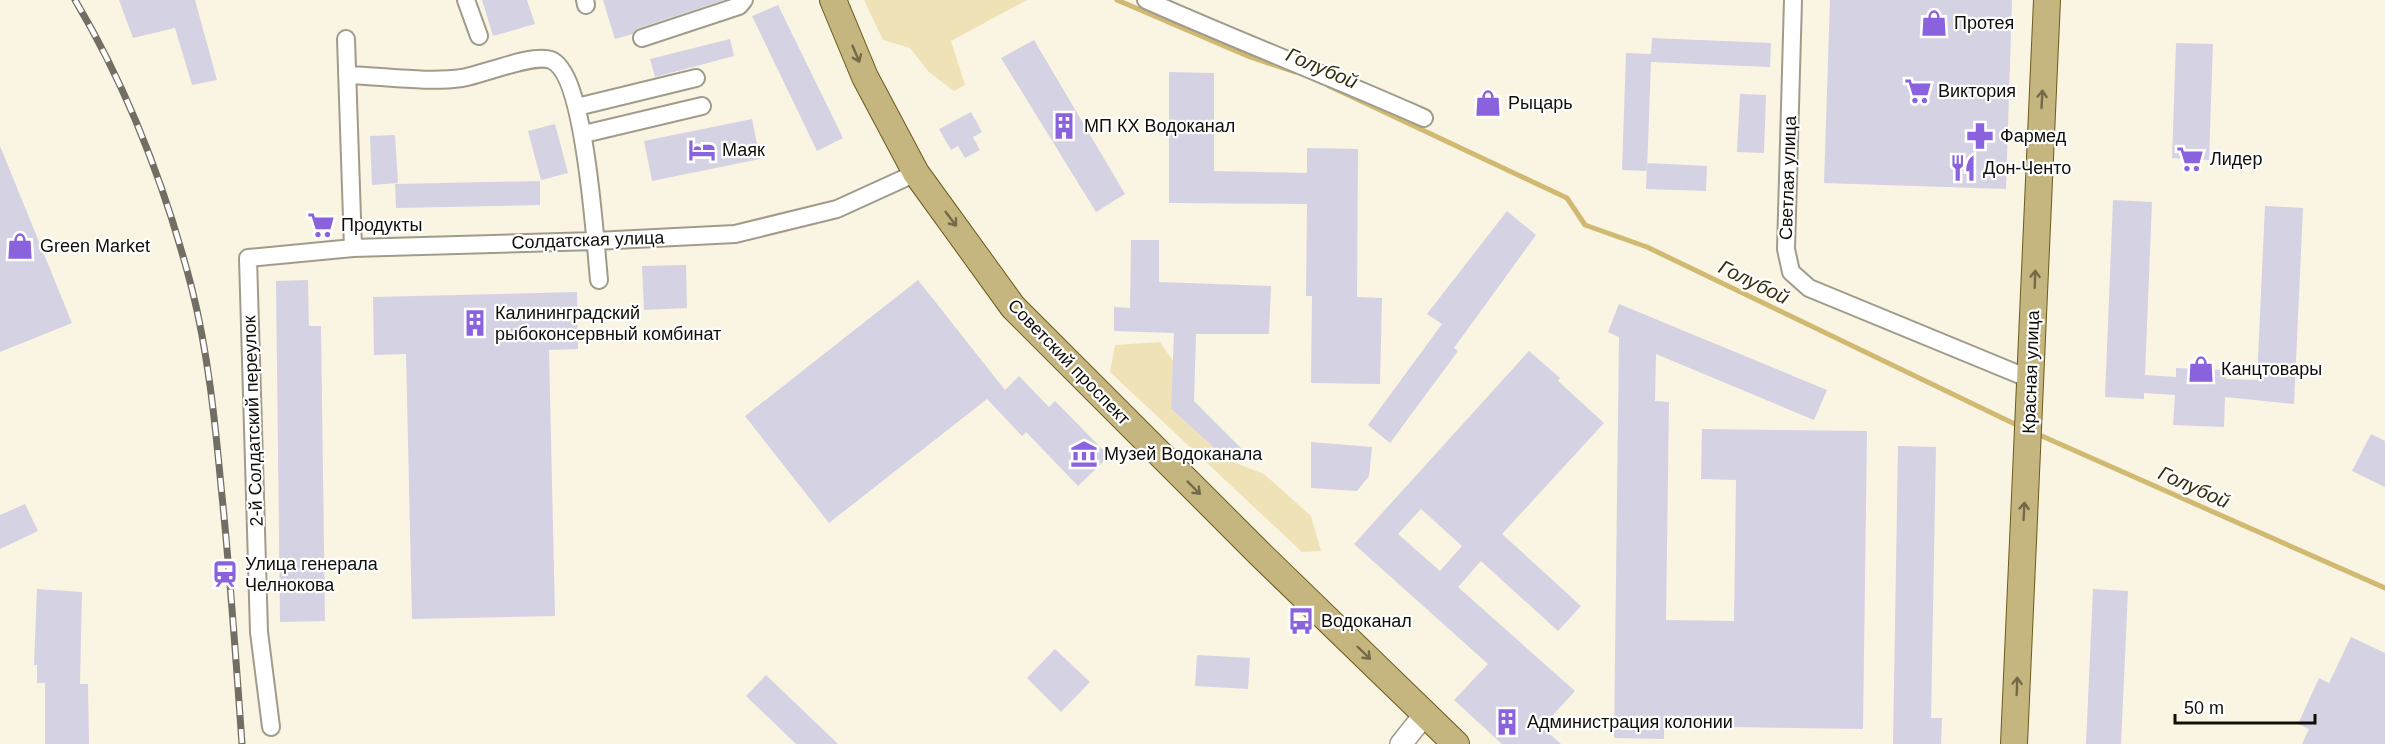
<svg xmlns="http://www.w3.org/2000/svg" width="2385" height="744" viewBox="0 0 2385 744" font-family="Arial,sans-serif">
<rect width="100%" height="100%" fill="#faf4e3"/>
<path fill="#efe2b6" d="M864,0h163l-76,41 14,44 -11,6 -25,-19 -19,-24 -27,-8z
M1160,342l13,19 -2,48 57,51 36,14 47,42 10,35 -19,1 -192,-180 5,-27z"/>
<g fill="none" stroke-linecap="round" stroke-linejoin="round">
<path stroke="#d0b970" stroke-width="5" d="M1117,0l133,57 45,15
M1329,86l238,112 18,27 62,22 374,180
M2035,433l350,155"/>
</g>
<path fill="#d5d2e3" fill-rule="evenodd" d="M119,0h76l22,80 -25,5 -17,-57 -42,10z
M482,0h45l8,24 -42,12z
M603,0h121l-85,28 -6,6 -18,5z
M1830,0h182l-6,189 -182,-6z
M778,5l65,133 -26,13 -65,-135z
M1652,38l119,5 -1,24 -119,-5 -4,109 -25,-1 4,-117 25,1z
M730,39l4,17 -79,21 -5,-18z
M1034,40l91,154 -29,18 -95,-154z
M2176,43l37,1 -4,116 -37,-2z
M1169,72l45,1v98l93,2v-25l51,1 -1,148 25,1 -2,86 -69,-1 1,-87h-6l1,-92 -138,-1z
M1740,94l26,1 -2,58 -27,-1z
M971,112l11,20 -9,5 7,13 -15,8 -7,-12 -7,4 -12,-21z
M752,119l8,40 -108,22 -8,-40z
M555,124l13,49 -27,7 -13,-49z
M395,135l3,48 -26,2 -2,-49z
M0,146l72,177 -72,29z
M1647,163l60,3 -1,25 -60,-2z
M540,181v24l-144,3 -1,-24z
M2113,200l39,2 -7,173 31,2v-9l50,2v9l31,1 8,-174 38,2 -9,196 -69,-7 -1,30 -51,-2 2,-30 -31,-2v6l-39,-2z
M1507,211l29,24 -82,113 4,3 -68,92 -22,-18 74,-101 -15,-10z
M1131,240h28v42l112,4 -2,48h-73l-2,67 47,47 -13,12 -57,-51 3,-76 -60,-2v-24l16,1z
M686,265l1,43 -43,2 -2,-44z
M308,280l1,46h12l4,295 -45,1 -4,-341z
M918,280l87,110 14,-14 30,31 6,-6 54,55 -31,30 -52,-54 -4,4 -35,-37 -158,124 -84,-107z
M577,292l1,57 -29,1 6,266 -143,3 -6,-265 -32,1 -1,-58z
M1619,304l208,86 -13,30 -158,-66 -1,47 14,1 -3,218 68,1 2,-141 -35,-1 1,-50 165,2 -4,298 -199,-3v13l-50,-1 5,-401 -11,-5z
M1529,351l31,27 -2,3 46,42 -102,111 79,72 -23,25 -77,-70 -23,26 117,104 -33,36 19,17h-59l-48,-44 34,-36 -134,-120zM1421,509l41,37 -22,25 -42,-37z
M2371,434l14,7v46l-33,-16z
M1311,442l61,5 -3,29 -12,15 -46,-3z
M1898,446l38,1 -5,271h11l-1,26h-48z
M25,504l13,27 -38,18v-34z
M37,589l45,3 -2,92h8l1,60h-44v-61h-8v-18h-3z
M2093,589l35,2 -7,153h-35z
M2351,637l34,16v91h-83l7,-15 -11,-5 21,-46 10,5z
M1055,649l35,33 -29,30 -34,-34z
M1197,655l53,3 -2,31 -53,-3z
M766,675l72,69h-42l-50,-48z"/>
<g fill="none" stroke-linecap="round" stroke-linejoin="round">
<defs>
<path id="minor" d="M466,0l13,36
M585,0l1,5
M1146,0c92,41 186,77 278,118
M1793,0l-7,249 5,23 18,16 221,91
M642,38l97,-32 5,-6
M346,39l7,209
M347,75c37,1 79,8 115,3 20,-3 71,-25 89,-18 35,14 44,182 48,220
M577,107l119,-29
M584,134l118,-28
M271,727l-12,-95 -11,-374 105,-10 242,-7 140,-7 102,-25 79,-36"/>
<path id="tertiary" d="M1401,744l24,-30"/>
<path id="primary" d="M833,0l32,77 51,96 97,134 247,247 196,190
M2014,744l33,-744"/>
</defs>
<use href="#minor" stroke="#a09b8b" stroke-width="20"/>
<use href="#tertiary" stroke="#a09b8b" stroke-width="24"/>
<use href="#primary" stroke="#6c5b1d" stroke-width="28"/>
<use href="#minor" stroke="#fff" stroke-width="16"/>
<use href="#tertiary" stroke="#fff" stroke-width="21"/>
<use href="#primary" stroke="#c5b57e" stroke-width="26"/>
<defs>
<path id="rail" d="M75,0c53,89 91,189 117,289 16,64 23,132 29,197 9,86 15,172 21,258"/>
</defs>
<use href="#rail" stroke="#726e63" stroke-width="7"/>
<use href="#rail" stroke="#fff" stroke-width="4.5" stroke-dasharray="14" stroke-linecap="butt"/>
</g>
<defs><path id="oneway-shaft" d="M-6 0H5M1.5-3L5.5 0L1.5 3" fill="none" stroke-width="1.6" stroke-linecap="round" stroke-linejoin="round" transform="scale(1.5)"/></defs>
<g stroke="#746a49">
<use href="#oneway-shaft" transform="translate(856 54) rotate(67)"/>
<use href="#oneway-shaft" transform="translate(2042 99) rotate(-87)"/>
<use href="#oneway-shaft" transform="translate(951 219) rotate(53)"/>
<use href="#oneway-shaft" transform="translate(2035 279) rotate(-88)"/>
<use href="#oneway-shaft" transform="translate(1194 488) rotate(45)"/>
<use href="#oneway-shaft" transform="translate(2024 511) rotate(-87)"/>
<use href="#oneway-shaft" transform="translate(1364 653) rotate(44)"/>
<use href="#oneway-shaft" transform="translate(2017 686) rotate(-88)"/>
</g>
<defs>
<symbol id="shop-bare" viewBox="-9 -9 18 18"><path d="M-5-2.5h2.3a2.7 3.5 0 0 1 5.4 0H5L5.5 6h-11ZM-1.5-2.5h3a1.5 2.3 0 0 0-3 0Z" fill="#8a62dd" stroke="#fff" stroke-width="2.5" paint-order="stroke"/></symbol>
<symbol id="supermarket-bare" viewBox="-9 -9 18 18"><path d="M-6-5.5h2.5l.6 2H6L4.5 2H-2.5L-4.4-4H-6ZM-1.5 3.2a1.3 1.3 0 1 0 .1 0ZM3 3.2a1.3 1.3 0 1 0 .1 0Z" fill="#8a62dd" stroke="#fff" stroke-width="2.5" paint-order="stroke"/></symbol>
<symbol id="building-bare" viewBox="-9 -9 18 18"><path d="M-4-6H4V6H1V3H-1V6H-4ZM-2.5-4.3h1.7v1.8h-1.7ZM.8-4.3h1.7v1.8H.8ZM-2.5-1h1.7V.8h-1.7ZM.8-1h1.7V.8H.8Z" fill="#8a62dd" stroke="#fff" stroke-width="2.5" paint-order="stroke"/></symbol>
<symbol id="pharmacy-bare" viewBox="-9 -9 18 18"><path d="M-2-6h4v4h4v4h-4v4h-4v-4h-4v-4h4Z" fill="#8a62dd" stroke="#fff" stroke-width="2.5" paint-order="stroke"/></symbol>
<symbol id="hotel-bare" viewBox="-9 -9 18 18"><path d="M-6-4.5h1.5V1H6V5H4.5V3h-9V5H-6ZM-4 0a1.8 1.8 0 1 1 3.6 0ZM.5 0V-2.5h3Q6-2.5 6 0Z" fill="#8a62dd" stroke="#fff" stroke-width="2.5" paint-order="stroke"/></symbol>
<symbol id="restaurant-bare" viewBox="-9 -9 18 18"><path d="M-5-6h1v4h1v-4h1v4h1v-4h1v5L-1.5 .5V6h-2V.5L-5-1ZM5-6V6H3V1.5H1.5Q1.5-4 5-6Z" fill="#8a62dd" stroke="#fff" stroke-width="2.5" paint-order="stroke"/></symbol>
<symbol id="museum-bare" viewBox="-9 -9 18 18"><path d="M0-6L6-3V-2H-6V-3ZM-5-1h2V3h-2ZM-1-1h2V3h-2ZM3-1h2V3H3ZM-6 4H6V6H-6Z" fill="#8a62dd" stroke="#fff" stroke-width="2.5" paint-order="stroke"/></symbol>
<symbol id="station-bare" viewBox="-9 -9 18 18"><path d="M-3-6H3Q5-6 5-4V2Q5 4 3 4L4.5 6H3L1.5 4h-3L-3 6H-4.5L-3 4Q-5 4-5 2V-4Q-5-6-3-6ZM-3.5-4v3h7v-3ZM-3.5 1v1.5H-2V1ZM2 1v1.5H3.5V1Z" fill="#8a62dd" stroke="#fff" stroke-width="2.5" paint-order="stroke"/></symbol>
<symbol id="bus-bare" viewBox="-9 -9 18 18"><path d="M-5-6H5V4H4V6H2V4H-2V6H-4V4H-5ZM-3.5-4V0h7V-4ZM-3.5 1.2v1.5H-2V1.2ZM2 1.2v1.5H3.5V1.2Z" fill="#8a62dd" stroke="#fff" stroke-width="2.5" paint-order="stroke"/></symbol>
</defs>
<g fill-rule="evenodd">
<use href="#shop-bare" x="1915" y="4" width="38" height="38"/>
<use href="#supermarket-bare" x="1899" y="72" width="38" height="38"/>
<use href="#shop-bare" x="1469" y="84" width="38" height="38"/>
<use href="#building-bare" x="1045" y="107" width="38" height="38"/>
<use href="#pharmacy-bare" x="1961" y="117" width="38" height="38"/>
<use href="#hotel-bare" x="683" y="131" width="38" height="38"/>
<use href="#supermarket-bare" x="2171" y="140" width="38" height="38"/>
<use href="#restaurant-bare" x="1944" y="149" width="38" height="38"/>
<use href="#supermarket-bare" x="302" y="206" width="38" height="38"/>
<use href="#shop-bare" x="1" y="227" width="38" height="38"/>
<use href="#building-bare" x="456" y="304" width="38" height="38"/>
<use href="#shop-bare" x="2182" y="350" width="38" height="38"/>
<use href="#museum-bare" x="1065" y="435" width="38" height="38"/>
<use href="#station-bare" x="206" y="555" width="38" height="38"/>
<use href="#bus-bare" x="1282" y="602" width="38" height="38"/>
<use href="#building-bare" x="1488" y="703" width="38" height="38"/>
</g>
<g text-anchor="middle" stroke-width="4.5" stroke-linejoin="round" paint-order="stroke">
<g font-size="18" fill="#100e08" stroke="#fff" text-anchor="start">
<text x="1954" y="29">Протея</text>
<text x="1938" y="97">Виктория</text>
<text x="1508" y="109">Рыцарь</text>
<text x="1084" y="132">МП КХ Водоканал</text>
<text x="2000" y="142">Фармед</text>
<text x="722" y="156">Маяк</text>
<text x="2210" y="165">Лидер</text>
<text x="1983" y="174">Дон-Ченто</text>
<text x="341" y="231">Продукты</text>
<text x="40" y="252">Green Market</text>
<text x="495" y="319">Калининградский<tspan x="495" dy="21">рыбоконсервный комбинат</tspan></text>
<text x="2221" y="375">Канцтовары</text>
<text x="1104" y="460">Музей Водоканала</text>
<text x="245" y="570">Улица генерала<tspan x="245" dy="21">Челнокова</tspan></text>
<text x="1321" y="627">Водоканал</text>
<text x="1527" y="728">Администрация колонии</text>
</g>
<g font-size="18" fill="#100e08" stroke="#fff">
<text transform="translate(1788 178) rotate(-88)" y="6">Светлая улица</text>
<text transform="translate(588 240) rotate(-2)" y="6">Солдатская улица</text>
<text transform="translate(1069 362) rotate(46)" y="6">Советский проспект</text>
<text transform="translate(2031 372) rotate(-88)" y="6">Красная улица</text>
<text transform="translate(253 421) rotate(-92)" y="6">2-й Солдатский переулок</text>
</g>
<g font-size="20" font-style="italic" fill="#382e0d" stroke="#fff">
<text transform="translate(1322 68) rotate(23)" y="7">Голубой</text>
<text transform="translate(1754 282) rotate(26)" y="7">Голубой</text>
<text transform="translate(2194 487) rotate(24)" y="7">Голубой</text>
</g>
</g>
<path d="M2175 714v9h140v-9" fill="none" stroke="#100e08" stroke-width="3"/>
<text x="2184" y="714" font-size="18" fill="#100e08" stroke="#ffffff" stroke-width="4.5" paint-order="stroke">50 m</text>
</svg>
